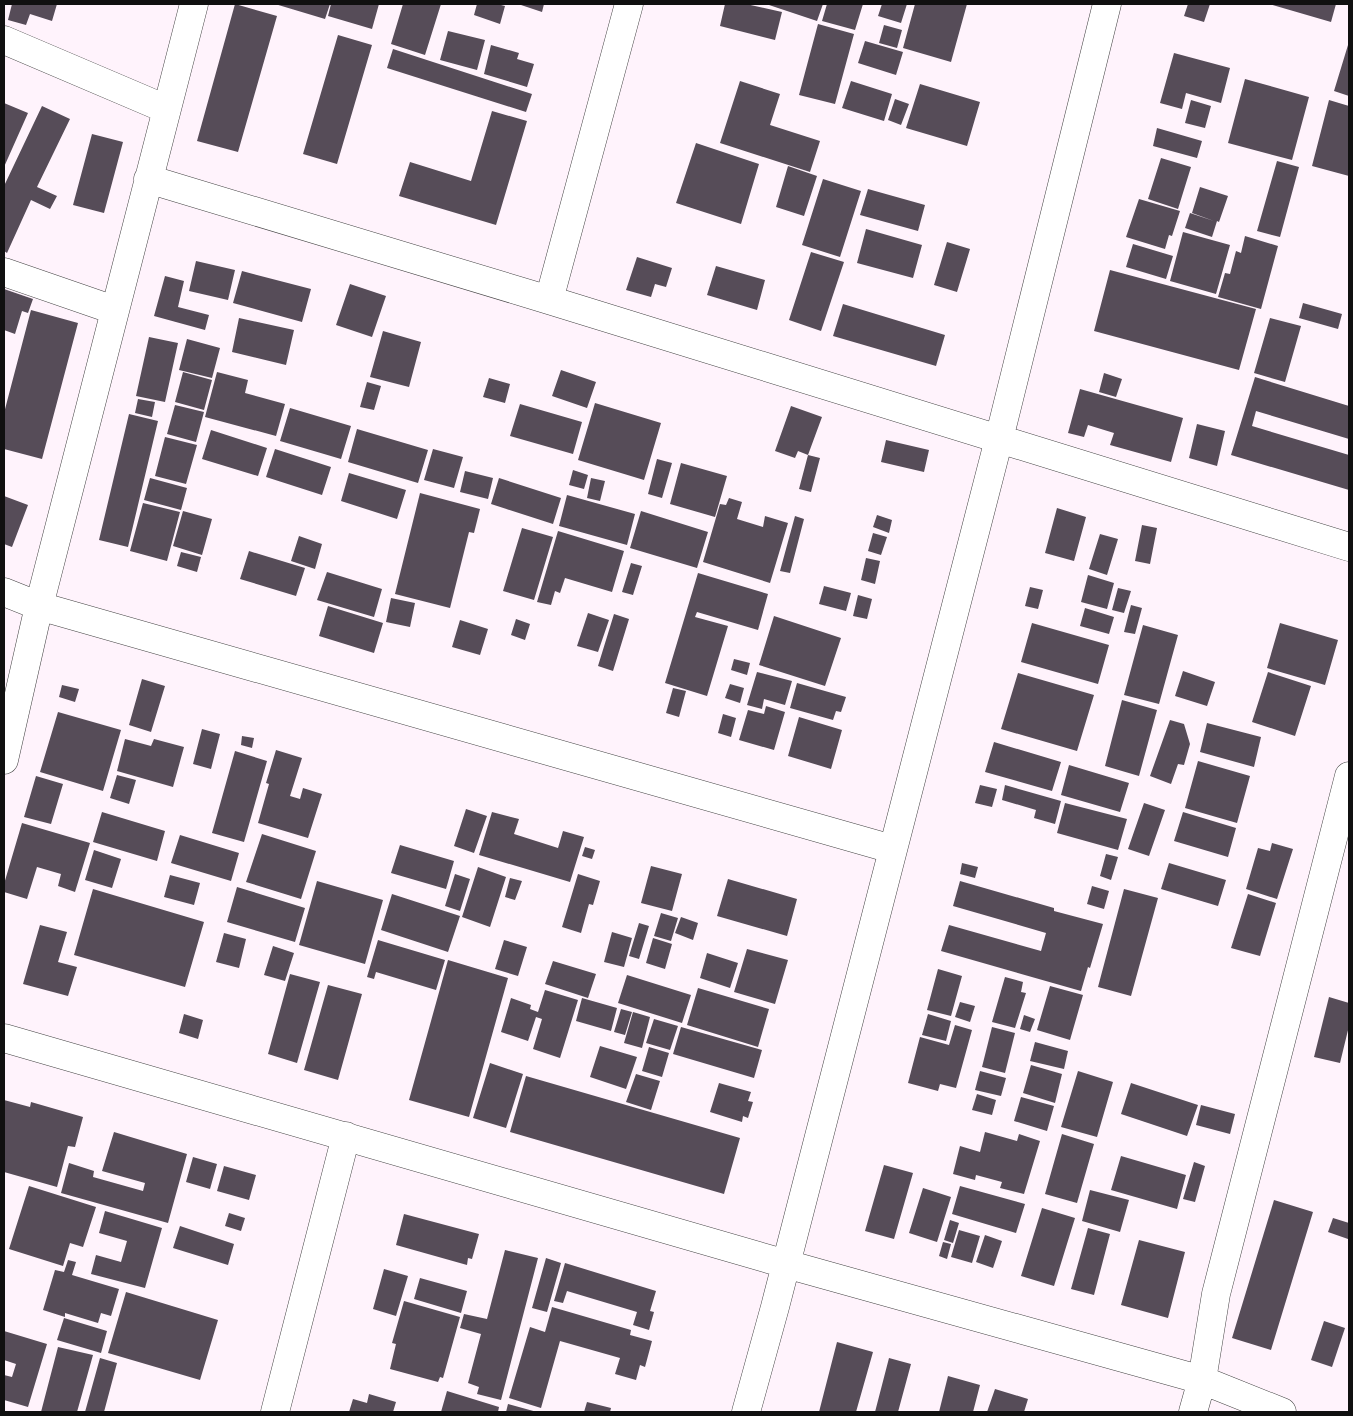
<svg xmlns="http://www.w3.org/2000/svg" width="1353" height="1416" viewBox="0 0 1353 1416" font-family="'Times New Roman',serif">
<rect width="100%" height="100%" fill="#fff3fc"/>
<path fill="#564c58" d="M12,4h45l-5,17 -22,-7 -4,11 -18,-5z
M235,4l42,12 -39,136 -41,-11z
M275,4h55l-5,15z
M331,4h48l-7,25 -44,-13z
M403,4h38l-16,51 -34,-11z
M477,4h20l8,2 -5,18 -26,-9z
M518,4h26l-2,8z
M725,4h21l36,8 -7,28 -55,-14z
M766,4h57l-6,17z
M827,4h36l-8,26 -33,-9z
M882,4h25l-6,19 -23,-7z
M915,4h52l-16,58 -48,-14z
M1188,4h22l-6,18 -20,-6z
M1269,4h67l-5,18z
M818,24l36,10 -19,70 -36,-9z
M884,25l18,5 -5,18 -18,-5z
M448,31l37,9 -8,30 -37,-10z
M338,35l34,10 -35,119 -34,-10z
M865,41l38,11 -7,23 -38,-12z
M491,45l28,8 -2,6 17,5 -7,23 -43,-13z
M1348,45l1,1v50l-15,-5z
M393,49l139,45 -6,18 -139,-44z
M1174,53l56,15 -9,35 -35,-10 -4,16 -22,-6z
M1245,79l64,18 -17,63 -64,-17z
M740,81l40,13 -10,31 50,16 -10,31 -90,-29z
M851,81l41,13 -8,27 -42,-13z
M920,84l60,18 -13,44 -61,-18z
M895,99l14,5 -8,21 -13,-5z
M1191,100l20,6 -6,22 -20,-5z
M1329,100l20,6v70l-37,-10z
M4,103l24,10 -24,54z
M42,106l28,13 -33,68 20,9 -7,13 -19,-9 -24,53 -3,-2v-65z
M492,111l35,10 -31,104 -97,-29 11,-34 61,19z
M1157,128l45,13 -5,17 -44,-12z
M92,134l31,8 -19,71 -31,-8z
M696,143l63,21 -18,60 -65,-21z
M1161,158l30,9 -13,42 -30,-10z
M1277,161l22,6 -19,70 -23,-6z
M788,166l29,10 -13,40 -28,-9z
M823,179l38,12 -21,66 -38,-12z
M1200,187l28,9 -9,26 -2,-1 -5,16 -27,-9 5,-15 24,8 -22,-8z
M868,189l57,16 -7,26 -58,-16z
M1139,199l41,12 -8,25 -3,-1 -4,14 -39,-12z
M866,229l56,16 -9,33 -56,-15z
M1183,232l47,13 -14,49 -46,-13z
M1245,236l33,10 -17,63 -43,-12 7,-24 5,1 6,-23 5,2z
M947,242l23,7 -13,43 -23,-7z
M1133,244l40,12 -7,23 -40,-12z
M811,252l33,10 -23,69 -32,-11z
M637,257l35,11 -6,19 -11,-3 -4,13 -25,-7z
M196,261l39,9 -7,30 -39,-9z
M716,266l49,14 -8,30 -50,-15z
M1110,270l146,39 -17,61 -145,-39z
M242,271l69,18 -9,33 -69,-19z
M165,276l19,5 -6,26 31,8 -4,15 -51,-14z
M350,284l36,12 -14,41 -36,-12z
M4,289l29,10 -5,14 -6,-2 -7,23 -11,-4z
M1303,303l39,11 -4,15 -39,-11z
M843,304l102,31 -9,31 -103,-30z
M31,310l47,13 -36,136 -38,-10v-36z
M239,318l55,12 -8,35 -54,-13z
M1270,318l31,8 -16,56 -31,-9z
M383,331l38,11 -12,45 -39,-10z
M149,337l29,6 -13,59 -29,-6z
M187,339l33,9 -8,30 -33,-8z
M561,370l35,12 -9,26 -35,-12z
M183,372l29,8 -8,30 -29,-8z
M217,372l31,8 -3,13 40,11 -9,32 -71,-19z
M1104,373l18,6 -6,18 -17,-5z
M1255,377l94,29v33l-93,-28 -4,15 97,29v35l-118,-35z
M489,378l21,6 -5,19 -22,-6z
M367,382l14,4 -7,24 -14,-3z
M1080,389l103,29 -12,44 -61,-17 4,-12 -26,-8 -4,12 -16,-4z
M138,399l17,3 -3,15 -17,-4z
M595,403l66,20 -17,57 -66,-20z
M520,404l62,18 -9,32 -63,-18z
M175,405l29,7 -8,30 -29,-8z
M791,406l31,11 -14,38 -10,-4 -3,7 -20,-7z
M290,408l61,18 -10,33 -61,-18z
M129,414l29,7 -30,126 -29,-7z
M1197,424l28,7 -8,35 -28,-8z
M357,429l71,21 -10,33 -70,-21z
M211,430l56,18 -9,28 -56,-17z
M165,437l32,8 -11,39 -31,-8z
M886,440l43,10 -5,22 -43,-10z
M275,449l56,18 -9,28 -56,-18z
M433,449l30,8 -9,31 -30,-8z
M808,455l12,3 -9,34 -12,-3z
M657,459l15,4 -10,35 -14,-4z
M681,463l46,13 -12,41 -45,-13z
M573,470l15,5 -4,14 -15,-4z
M465,471l28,7 -5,21 -28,-7z
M349,473l57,17 -9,29 -56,-18z
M150,478l37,10 -6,22 -37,-10z
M499,478l62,20 -8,26 -62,-20z
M591,478l14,3 -5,20 -13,-3z
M420,493l60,16 -6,24 -5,-1 -19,76 -55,-14z
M567,495l68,19 -8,31 -68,-19z
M4,496l24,9 -16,42 -8,-3z
M729,498l13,4 -5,17 26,8 2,-11 23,7 -18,60 -67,-21 17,-58 6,1z
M143,503l37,9 -13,49 -37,-10z
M1057,508l29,9 -12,44 -29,-8z
M183,511l29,8 -10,36 -29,-9z
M641,511l67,21 -11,36 -67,-20z
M877,515l15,5 -3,13 -16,-6z
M795,516l9,3 -14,54 -10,-2z
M1142,525l15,3 -7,36 -15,-3z
M522,528l31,9 -19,63 -31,-9z
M558,531l66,20 -12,41 -47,-14 -5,15 -5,-2 -4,14 -14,-3z
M873,533l14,4 -6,18 -13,-4z
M1100,534l18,5 -11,36 -18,-6z
M299,536l23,8 -7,25 -24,-8z
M249,551l56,17 -9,28 -56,-17z
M181,552l20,5 -4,15 -20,-6z
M866,558l14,3 -5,23 -14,-4z
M631,563l11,3 -9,29 -11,-3z
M327,572l55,17 -8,28 -57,-17z
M698,573l70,21 -10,36 -61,-18 -2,5 33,9 -21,70 -42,-13z
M1088,575l26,8 -7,26 -26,-7z
M824,586l27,7 -5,18 -27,-7z
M1030,587l13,3 -5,19 -13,-3z
M1118,588l13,3 -7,22 -12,-3z
M858,595l14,4 -5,20 -14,-3z
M391,598l24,5 -5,24 -24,-5z
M1131,605l11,3 -7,26 -11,-2z
M328,606l55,17 -9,30 -55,-17z
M1085,608l29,9 -5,17 -29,-8z
M588,613l21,7 -11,32 -21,-6z
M614,614l15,5 -16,52 -15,-5z
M774,616l67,22 -16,48 -66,-21z
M516,619l14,5 -5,16 -14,-5z
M460,620l28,9 -8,26 -28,-8z
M1032,623l77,22 -11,39 -77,-22z
M1280,623l58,17 -13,45 -58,-17z
M1143,625l35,10 -19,69 -35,-9z
M734,659l16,4 -3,12 -16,-5z
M1183,671l32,11 -8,24 -32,-10z
M757,672l35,9 -7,24 -21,-6 -2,10 -15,-4z
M1268,672l43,14 -16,50 -43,-14z
M1018,673l76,22 -17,56 -76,-22z
M142,679l23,7 -14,46 -22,-7z
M797,683l49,14 -5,15 -5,-1 -3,9 -43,-12z
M730,684l14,4 -4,15 -15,-5z
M62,685l17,4 -4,13 -16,-5z
M673,688l13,3 -7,26 -13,-4z
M1122,700l35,10 -18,66 -34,-10z
M766,706l19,6 -11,38 -35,-10 9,-30 16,4z
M58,712l63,18 -18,61 -63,-19z
M723,714l13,4 -5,19 -13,-4z
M799,717l43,13 -11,39 -43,-13z
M1170,720l14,4 6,20 -6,21 -6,-1 -7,20 -21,-8z
M1207,723l54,14 -7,30 -54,-15z
M202,729l18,5 -9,35 -18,-5z
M242,736l12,2 -2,10 -11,-3z
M125,739l26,7 3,-7 30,8 -11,40 -56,-16z
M994,742l67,20 -9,29 -67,-19z
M276,750l26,8 -12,38 10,3 3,-11 19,6 -14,44 -50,-15 11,-39 -3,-1z
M235,751l32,10 -23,81 -32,-9z
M1198,761l52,15 -13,47 -52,-15z
M1069,765l60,18 -9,29 -59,-17z
M117,775l19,5 -7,24 -19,-6z
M36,776l27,8 -12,40 -27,-7z
M980,785l17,4 -5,18 -17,-4z
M1005,785l56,16 -6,23 -21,-6 2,-8 -34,-10z
M1065,803l62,16 -9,31 -61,-17z
M1144,803l21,7 -16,46 -21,-7z
M466,809l21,7 -13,37 -20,-7z
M102,812l63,19 -8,30 -64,-19z
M492,812l27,7 -5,15 44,14 5,-17 21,6 -14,45 -91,-27z
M1183,812l53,16 -8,29 -54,-16z
M22,823l68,20 -15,49 -17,-6 3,-12 -24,-7 -10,32 -23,-7v-8z
M262,834l54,17 -15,48 -55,-17z
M180,835l59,18 -8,28 -60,-18z
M1272,843l21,6 -16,50 -31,-10 12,-41 12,3z
M400,845l54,16 -8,28 -55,-16z
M585,847l10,3 -3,9 -10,-3z
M94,850l27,9 -9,29 -27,-8z
M1106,854l12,3 -7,23 -11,-4z
M962,863l16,4 -3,11 -15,-4z
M1169,863l57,17 -8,26 -57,-17z
M651,866l31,8 -10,37 -31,-8z
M478,867l28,10 -16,50 -28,-10z
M455,874l15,5 -10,32 -15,-5z
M578,874l22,7 -7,24 -4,-1 -8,29 -19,-6z
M170,875l30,8 -6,22 -30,-8z
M510,878l12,3 -7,19 -10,-3z
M728,879l69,20 -10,37 -70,-20z
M317,881l66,19 -18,64 -66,-19z
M960,881l94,27v3l49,13 -13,44 -2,-1 -7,24 -140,-40 8,-26 92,26 5,-18 -93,-27z
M1092,886l17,5 -5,18 -17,-5z
M237,887l68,21 -10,34 -68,-20z
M93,889l111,33 -19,65 -111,-32z
M1124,889l34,9 -27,98 -33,-9z
M392,894l68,22 -12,36 -67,-22z
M1248,894l28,9 -16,53 -29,-8z
M661,913l17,5 -7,23 -17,-5z
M681,917l17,6 -5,17 -18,-7z
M639,923l10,3 -10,33 -10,-3z
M40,925l27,7 -9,30 19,5 -9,29 -45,-12z
M612,932l20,6 -8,29 -20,-5z
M224,933l22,6 -7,29 -23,-6z
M653,938l19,6 -7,25 -19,-6z
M378,940l67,20 -9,30 -60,-18 -2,7 -7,-2z
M504,940l23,7 -9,29 -23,-7z
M273,946l21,7 -9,28 -21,-6z
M747,949l41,11 -13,44 -41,-12z
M707,953l31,10 -8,25 -30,-10z
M448,960l60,18 -39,139 -60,-17z
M553,961l43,13 -8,24 -43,-14z
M938,969l24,7 -11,40 -24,-6z
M290,974l30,8 -23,81 -29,-9z
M627,975l64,20 -9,28 -64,-20z
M1005,977l18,5 -2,10 5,1 -11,35 -23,-6z
M328,985l34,9 -24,86 -34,-10z
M1050,986l33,9 -13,45 -33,-10z
M698,988l71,21 -11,38 -71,-22z
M545,990l33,10 -18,58 -27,-9 9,-30 -6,-2 -8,24 -27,-9 10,-34 20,7 -1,4 8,3z
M1329,997l20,6v23l-9,37 -26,-6z
M582,998l35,10 -6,23 -35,-10z
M960,1002l15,4 -5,16 -15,-5z
M621,1009l11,3 -7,23 -11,-3z
M633,1012l17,5 -8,31 -18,-5z
M184,1014l19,6 -5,19 -19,-6z
M928,1014l23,7 -5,20 -24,-6z
M1024,1015l11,4 -5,13 -10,-3z
M654,1019l24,7 -8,24 -24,-7z
M955,1025l17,5 -16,58 -16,-4 -2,7 -30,-8 12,-46 29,8z
M681,1027l81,23 -8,28 -81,-24z
M992,1027l23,6 -10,40 -23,-6z
M1035,1042l33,9 -4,18 -34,-8z
M600,1046l37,11 -11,32 -36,-12z
M649,1047l20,6 -7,24 -20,-6z
M490,1063l33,11 -17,54 -33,-10z
M1031,1065l31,9 -7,29 -32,-10z
M980,1071l26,7 -5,18 -26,-6z
M1078,1071l35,11 -16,55 -36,-10z
M636,1074l24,7 -9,29 -25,-8z
M526,1076l214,62 -16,56 -214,-62z
M719,1083l32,9 -3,9 5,1 -5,16 -5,-2 -1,6 -32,-10z
M1131,1083l67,22 -11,31 -66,-22z
M977,1094l19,6 -4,15 -20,-5z
M1021,1097l33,9 -7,25 -33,-10z
M4,1100l26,7 1,-5 52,15 -8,30 -7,-1 -11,41 -53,-15z
M1201,1105l34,9 -5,20 -34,-9z
M114,1132l73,22 -19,69 -107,-30 8,-30 25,8 -1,6 50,14 2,-8 -43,-12z
M985,1132l32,9 2,-7 21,7 -16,53 -24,-6 2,-6 -26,-7 -1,5 -22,-6 7,-28 20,6z
M1062,1134l32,10 -17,59 -32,-9z
M1121,1156l65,19 -9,34 -66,-19z
M193,1157l24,7 -7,25 -24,-7z
M1194,1162l11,4 -10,36 -12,-3z
M884,1165l29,8 -19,66 -29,-8z
M224,1166l32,9 -7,25 -32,-9z
M29,1186l67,21 -13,40 -13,-4 -7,23 -54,-17z
M960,1186l65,18 -9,29 -64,-19z
M923,1188l28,9 -14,45 -28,-9z
M1090,1190l39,10 -9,32 -38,-11z
M1274,1200l39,12 -42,138 -39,-12z
M1042,1208l33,10 -21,68 -33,-10z
M105,1211l57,17 -17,60 -54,-14 5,-19 25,7 6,-21 -28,-8z
M229,1213l16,5 -4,13 -16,-5z
M404,1214l75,20 -7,25 -4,-1 -1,7 -71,-20z
M1333,1218l16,5 -1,16 -20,-7z
M950,1220l9,3 -6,20 -9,-3z
M180,1226l54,18 -6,21 -55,-17z
M1088,1228l22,6 -16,61 -23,-6z
M959,1230l21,6 -8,27 -21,-6z
M985,1235l17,6 -9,27 -17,-6z
M1139,1240l46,12 -17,66 -47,-13z
M943,1242l8,2 -4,15 -8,-3z
M505,1250l33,8 -37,142 -24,-6 2,-7 -11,-4 13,-49 -21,-6 4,-14 23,5z
M546,1258l15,5 -14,49 -15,-4z
M68,1260l8,2 -4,13 47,14 -8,27 -10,-3 -3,10 -33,-10v4l-22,-7 12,-40 9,2z
M565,1263l91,28 -6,20 4,1 -5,18 -16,-5 4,-13 -70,-21 -4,12 -9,-2z
M384,1269l24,7 -12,40 -23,-7z
M420,1278l47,13 -6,22 -47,-14z
M126,1292l92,28 -18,60 -92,-27z
M404,1301l56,16 -17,61 -3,-1 -2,5 -48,-13 6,-25 -4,-1z
M552,1307l79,23 -1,5 22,6 -7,26 -5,-2 -4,15 -21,-6 5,-16 -60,-17 -19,67 -32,-10 21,-71 15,5z
M64,1318l43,13 -6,22 -44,-13z
M1324,1321l21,7 -13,39 -21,-7z
M4,1331l43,13 -19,63 -24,-7v-25l8,2 4,-13 -12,-4z
M837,1342l36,10 -17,60h-37z
M58,1347l35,8 -16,57h-36z
M100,1358l17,5 -13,49h-19z
M889,1358l22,6 -13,48h-23z
M948,1376l32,9 -7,27h-34z
M995,1389l33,10 -4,13h-37z
M447,1391l52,16 -1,5h-57z
M369,1394l27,8 -3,10h-44l4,-13 14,4z
M587,1402l24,6 -1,4h-26z
M508,1404l29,8h-31z"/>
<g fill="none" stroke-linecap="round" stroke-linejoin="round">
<defs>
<path id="street" d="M4,40l162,69
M148,179l401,121 800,247
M4,272l110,38
M549,300l80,-296
M4,592l35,14 853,243
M4,760l35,-154 155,-602
M4,1038l782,226 416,116 80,32
M275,1412l71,-276
M746,1412l29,-105 224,-868 108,-435
M1193,1412l9,-32 14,-86 133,-518"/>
</defs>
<use href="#street" stroke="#434343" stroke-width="29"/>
<use href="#street" stroke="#fff" stroke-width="28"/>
</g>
<rect width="1353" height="1416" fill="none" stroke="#101010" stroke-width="10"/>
</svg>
